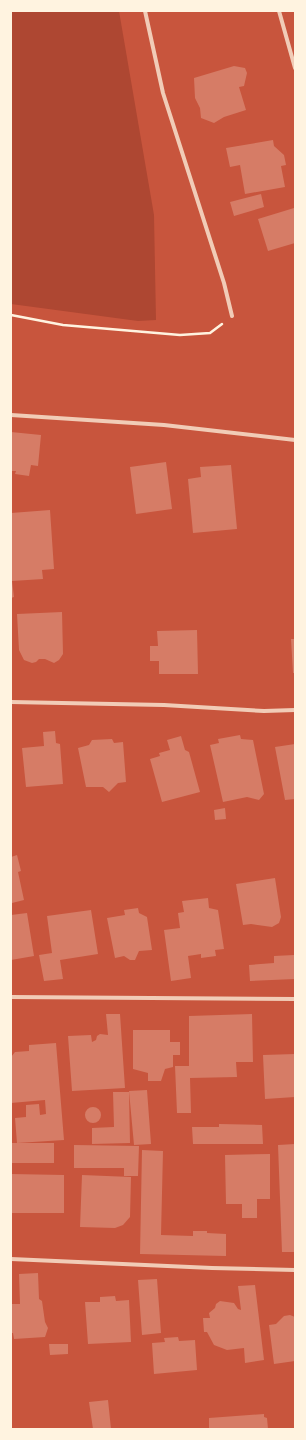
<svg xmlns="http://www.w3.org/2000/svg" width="306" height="1440" viewBox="0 0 306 1440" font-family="'Fira Sans Condensed',sans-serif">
<rect width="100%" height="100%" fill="#c8553d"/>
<path fill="#ae4732" d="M11,11h108l35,204 2,105 -18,1 -127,-17z"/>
<path fill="#d67c66" d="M234,66l11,2 2,5 -3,13 -5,1 7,23 -22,7 -10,6 -13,-5 -1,-10 -5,-10 -1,-20z
M273,140l1,6 10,9 2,10 -5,1 4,21 -40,7 -5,-29 -10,2 -4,-19z
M261,194l3,13 -30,9 -4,-14z
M294,208l1,35 -27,8 -10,-32z
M11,432l30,3 -3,31 -7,-1 -2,11 -14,-2 1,-3h-5z
M166,462l6,47 -36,5 -6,-47z
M231,465l6,64 -44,4 -5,-54 13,-2 -1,-10z
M50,510l4,59 -12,1 1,9 -31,2 2,16 -3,1v-85z
M62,612l1,42 -4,6 -5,3 -9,-4h-6l-3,3 -4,1 -8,-3 -5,-10 -2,-36z
M197,630l1,44h-39v-13h-9v-15h8l-1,-15z
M291,639h4v34h-2z
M55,731l1,12 4,1 3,40 -37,3 -4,-39 22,-2 -1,-14z
M240,735l1,4 12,1 11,54 -5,6 -12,-3 -24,5 -13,-57 9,-2 -1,-4z
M181,736l4,14 4,2 11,40 -38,10 -12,-43 10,-3 -1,-3 11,-3 -3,-10z
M112,739l2,4 9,-1 3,40 -8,1 -9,9 -6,-5h-17l-8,-39 11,-3 3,-5z
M295,744v55l-10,1 -10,-53z
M225,808l1,11 -11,1 -1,-10z
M17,855l4,16 -3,1 6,28 -12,3 -1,-46z
M275,878l6,39 -2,6 -7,4 -21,-3 -8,1 -7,-41z
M208,898l1,10 9,2 6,39 -9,1 1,6 -15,2v-4l-13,2 3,22 -20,3 -7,-51 16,-2 -2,-15 6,-1 -2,-11z
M138,908l1,5 8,4 5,33 -13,1 -4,9h-5l-6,-4 -9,2 -8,-40 18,-3 -1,-5z
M91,910l7,44 -38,6 3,19 -19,2 -5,-26 13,-2 -5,-37z
M27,913l7,43 -23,4v-45z
M294,955l1,24 -45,2 -1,-16 25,-2v-7z
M106,1014h14l5,74 -53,3 -4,-55 23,-1 1,7 4,-2 1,-4 3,-2 8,1z
M252,1014l1,48h-17l1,15 -47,1 1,35h-14l-2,-47h14v-50z
M133,1030h37v12h10v13h-7v12l-8,2 -4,12h-13v-8l-15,-4z
M56,1043l8,97 -47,3 -2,-25 11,-1v-12l13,-1 1,11 6,-1 -1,-14 -34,3v-46l4,-5 14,-1v-6z
M295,1054v43l-30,2 -2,-44z
M147,1090l4,54 -17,1 -5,-54z
M113,1092h16l1,51 -38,1v-16l22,-1z
M85 1115a8 8 0 1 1 16 0a8 8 0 1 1-16 0Z
M219,1124l43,1 1,19h-70l-1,-17h27z
M11,1143h43v20h-43z
M295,1144v108h-13l-4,-107z
M74,1145l65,1 -1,30h-14v-8h-50z
M142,1150l21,1 -2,84 32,1v-5h14v2l19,1v22l-86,-2z
M270,1154v45h-13v19h-15v-14h-16l-1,-49z
M11,1174l53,1v38h-53z
M82,1175l49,2 -1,40 -7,8 -8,3 -35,-1z
M38,1273l1,26 3,2 3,21 3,6 -3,9 -31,2 -1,-6h-2v-29h9l-1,-30z
M157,1279l4,54 -19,2 -4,-55z
M255,1285l9,75 -19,3 -1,-15 -17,2 -13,-5 -7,-13h-3l-1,-14h7l-1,-5 6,-5 1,-4 4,-3 14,2 4,6 3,1 -3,-24z
M115,1296l1,5 13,-1 2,42 -43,2 -3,-42h15v-5z
M290,1315l5,2v44l-21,3 -5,-39 7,-1 8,-8z
M178,1337l1,4 16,-1 2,30 -43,4 -2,-31 13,-1 -1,-4z
M49,1344h19v10l-18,1z
M108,1400l3,29h-18l-4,-27z
M264,1414v3l3,1 1,11h-59v-11z"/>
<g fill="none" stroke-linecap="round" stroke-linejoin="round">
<path stroke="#fff3e0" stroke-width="2.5" d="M11,315l52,10 117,10 30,-2 12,-9"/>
<path stroke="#f1ccb7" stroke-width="4" d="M145,11l18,82 61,190 8,33
M279,11l16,57
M11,415l153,10 131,15
M11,702l153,3 100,6 31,-1
M11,997l284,2
M11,1259l201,9 83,2"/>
</g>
<rect width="306" height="1440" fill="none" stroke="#fff3e0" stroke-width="24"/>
</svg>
